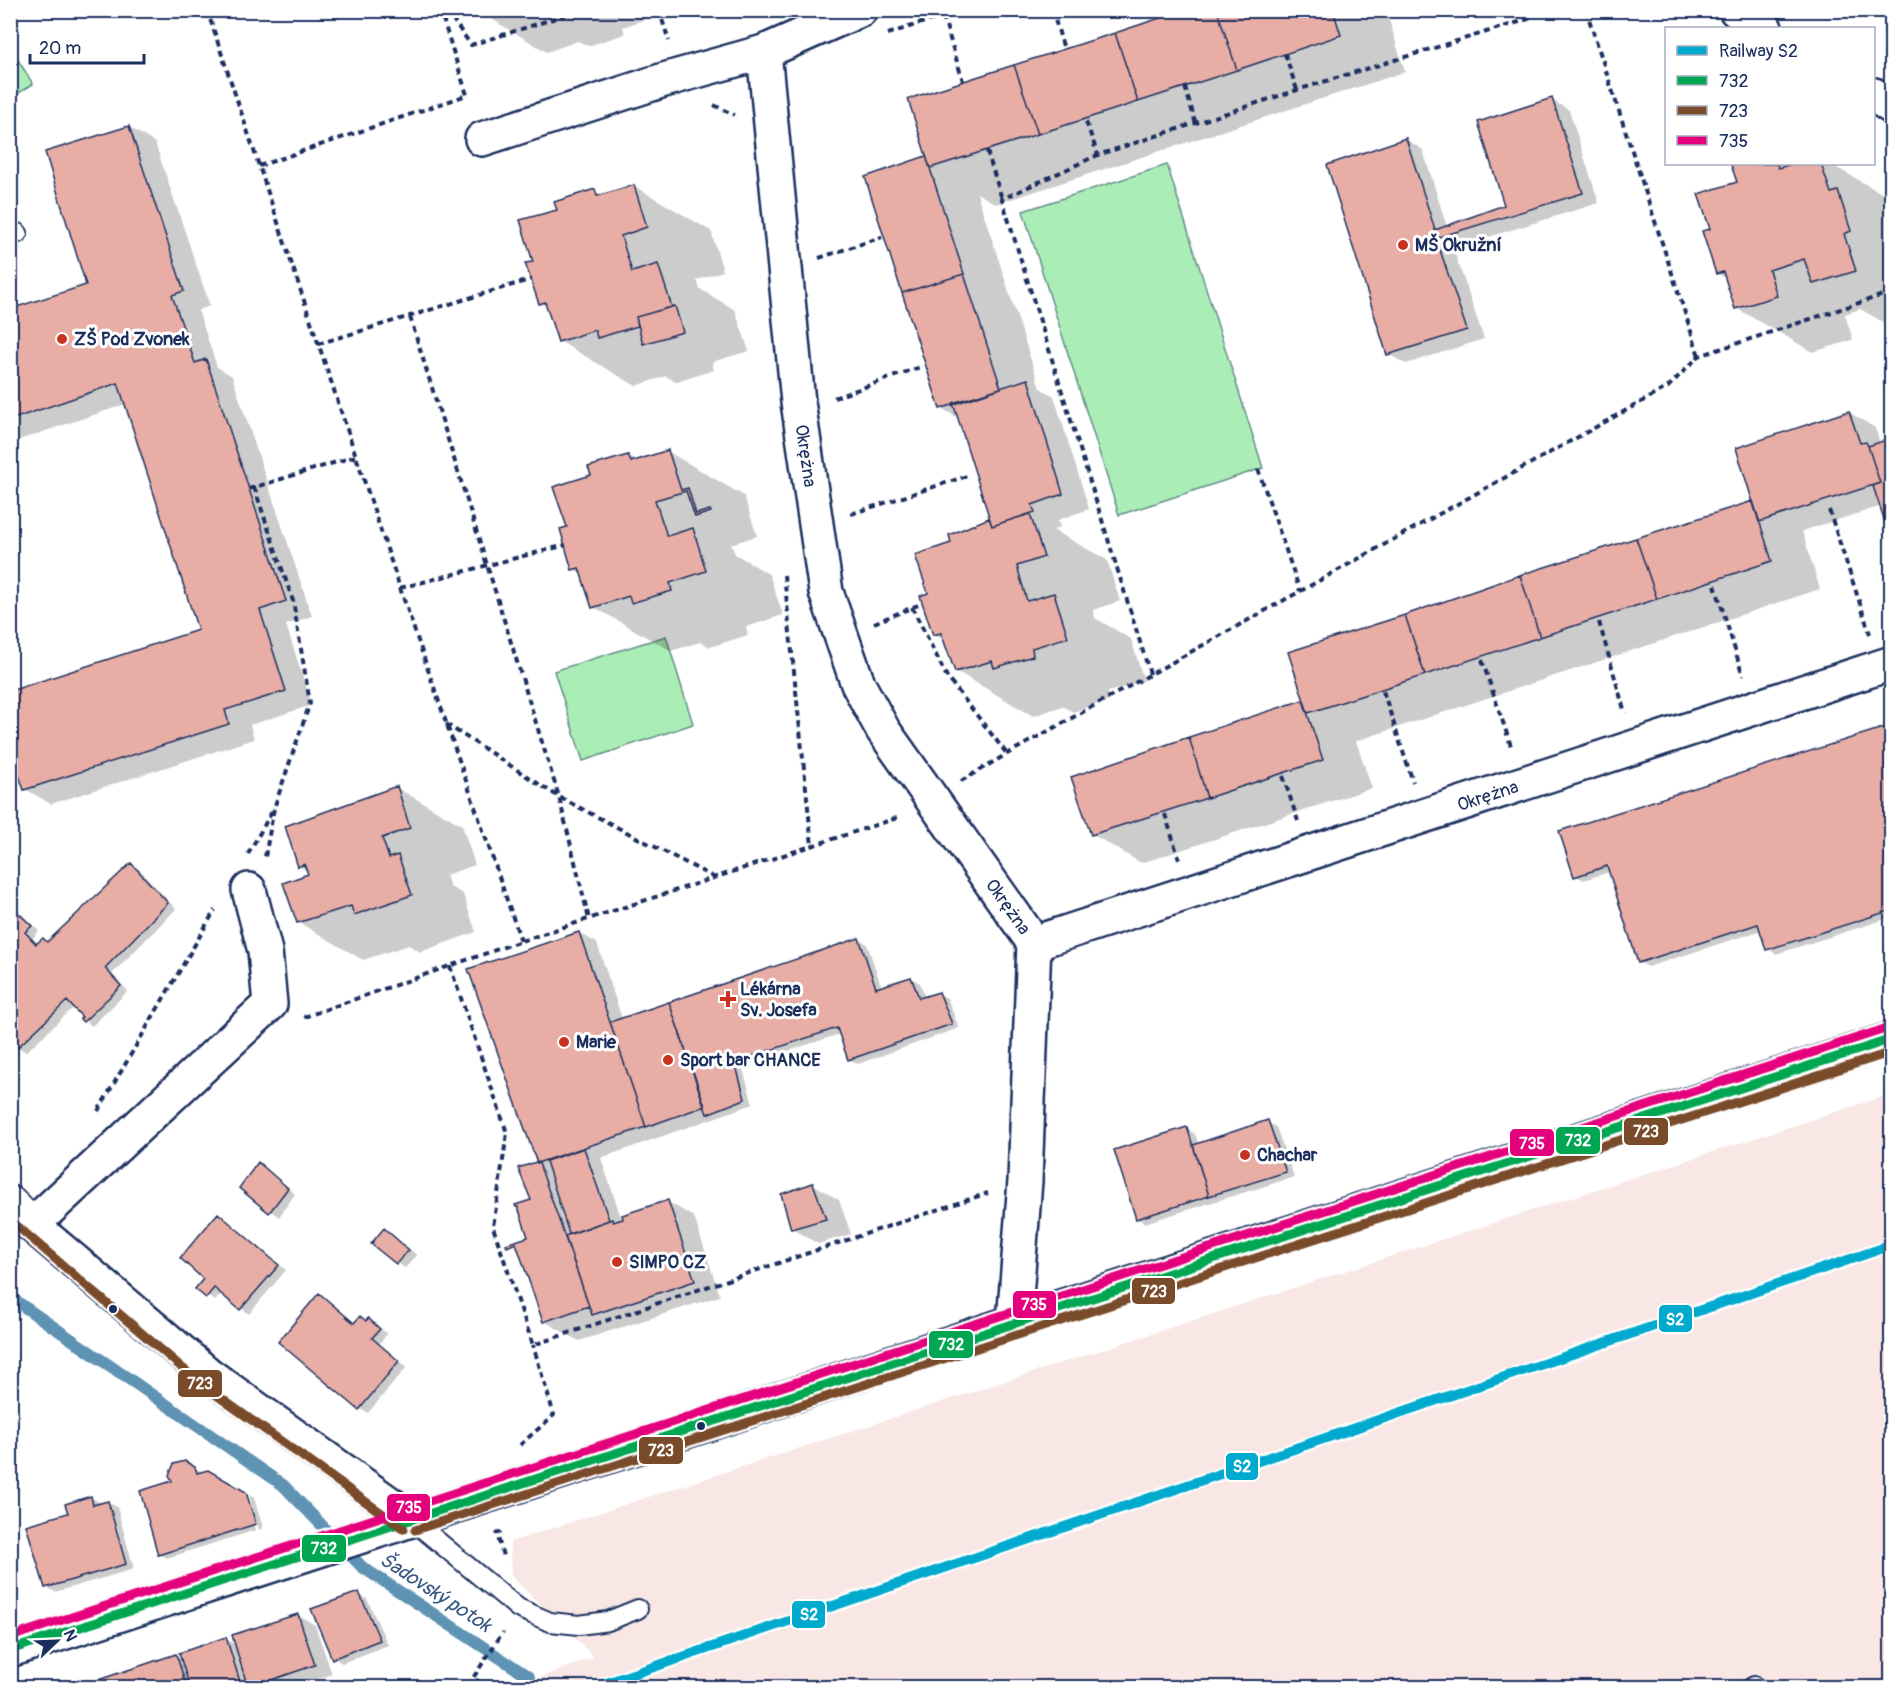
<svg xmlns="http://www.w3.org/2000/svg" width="1902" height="1698" viewBox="0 0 1902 1698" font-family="Pangolin,sans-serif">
<rect width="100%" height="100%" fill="#fff"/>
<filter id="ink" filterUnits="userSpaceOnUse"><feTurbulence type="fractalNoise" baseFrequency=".0167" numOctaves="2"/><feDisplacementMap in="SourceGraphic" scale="12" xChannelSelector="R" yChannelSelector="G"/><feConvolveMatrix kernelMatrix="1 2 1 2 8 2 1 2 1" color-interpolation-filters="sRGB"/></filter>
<g filter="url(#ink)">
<path fill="#f8e7e4" d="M1891,1094v593h-1375l78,-30 -83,-81 -1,-34z"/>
<path fill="#abedb6" stroke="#638e8a" stroke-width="1.5" d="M10,47l23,37 -22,14h-1z
M1167,165l96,303 -144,47 -96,-304z
M666,636l27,88 -110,37 -29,-90z"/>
<path fill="#0003" fill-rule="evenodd" d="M476,10h186l1,3 -40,14 2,7 -37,12 -10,-5 -31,11z
M1188,10h198l19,62 -409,132 -19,-11 63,195 14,8 35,113 -31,11 2,7 -7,3 54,30 13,41 -27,9 2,8 36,21 13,42 -36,11 2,8 -37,12 -10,-6 -30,10 -77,-45 -11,-31 -10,-6 -5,-40 23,-50 36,-24 3,2 -32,-103 -19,-11 -16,-250 4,2z
M1552,100l17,10 30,93 -146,45 31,91 -78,25 -18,-10 18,-215 17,11 24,77 58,-21z
M129,127l26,16 55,163 -12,4 19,57 15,9 80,240 -26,9 26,80 -62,20 4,14 -203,65 -26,-15 175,-158 -74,-227 -116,39v-133l78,-24z
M1741,164h89l62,35v128l-32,-18 -15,5 8,26 -40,12 -77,-44 -9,-29 -10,-6 -5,-43 27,-47 -6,-17z
M634,186l77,45 12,40 -26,9 3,9 35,21 14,41 -37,11 2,8 -38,12 -10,-6 -30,10 -77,-45 -11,-34 -8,-4 -5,-40 24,-52 36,-20 9,5z
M1849,412l26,16 5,15 12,-4v87l-4,-2 -6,-18 -80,25 18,58 -464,152 16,47 -231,75 -49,-29 -19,-56 233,-77 448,-199z
M667,451l77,45 13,40 -26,8 4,10 34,20 14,41 -37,12 2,8 -38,12 -10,-5 -29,9 -77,-44 -11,-33 -10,-5 -4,-41 24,-52 35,-20 9,5z
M1892,727v190l-116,37 -8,-5 -6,-19 -114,37 -9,-5 -30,-90 -25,8 -8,-4z
M397,788l65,37 13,40 -29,10 4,12 13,7 13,38 -56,20 -11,-7 -46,15 -65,-38 12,-47 -2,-4 -9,-5z
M131,865l9,5 36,39 -64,65 16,17 -36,35 -10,-7 2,-3 -9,-10 -49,46 -8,-5 -8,-8v-136l29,28 -6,7 6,6 4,-4 5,3z
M579,933l18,10 25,76 237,-80 8,5 15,44 29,-10 9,5 5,15 14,-4 8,4 12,30 -101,36 -9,-5 -9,-25 -98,32 11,38 -152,54 23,68 44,-24 26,15 26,79 -141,45 -35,-20 -14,-83 -10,-27 -6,-4 19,-6 5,-38 -68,-193zM598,1222l1,3 -11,4v-3z
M1267,1122l9,5 18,50 -149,46 -8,-5 50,-89 8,5 4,11z
M259,1164l36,30 -16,23 -38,-29z
M813,1184l26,16 12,34 -33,10 -26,-16z
M218,1215l68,55 -37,44 -27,-21 -7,8 -8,-5 -2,-17z
M385,1230l32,25 -12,13 -8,-5z
M319,1295l37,29 12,-4 9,5 10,9 -8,10 28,23 -39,46 -8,-4z
M185,1463l60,30 11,37 -89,28 -8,-4 15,-72z
M249,1495l5,3 9,30 -4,2z
M90,1497l9,5v3l9,-3 9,5 17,62 -79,23 -9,-5 24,-73z
M358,1594l9,5 21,46 -46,18 -8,-5z
M298,1615l17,10 17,49 -37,14h-197l77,-32 7,4 43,-22 11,7z"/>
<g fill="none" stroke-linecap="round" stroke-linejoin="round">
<path stroke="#5e93b3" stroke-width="12" d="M10,1297l273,188 79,82 167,110"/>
</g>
<path fill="#e8aea6" stroke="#1b2f5e" stroke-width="1.5" d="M1184,10h33l20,60 -99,32 -23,-69z
M1217,10h116l8,25 -104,35z
M1115,33l23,69 -100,32 -24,-69z
M1014,65l24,69 -108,34 -22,-69z
M1552,98l31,95 -147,45 31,92 -80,25 -60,-190 79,-27 29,92 69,-25 -26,-83z
M129,126l55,165 -12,4 23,68 11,-4 80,242 -26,9 26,81 -61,19 4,14 -205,66 -14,-41v-58l188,-61 -80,-247 -108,37v-111l76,-24 -41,-133z
M926,156l38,118 -62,19 -37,-116z
M1735,164h42l1,4 14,-4h29l10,29 7,-2 13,40 -7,3 12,37 -43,13 -9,-25 -35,11 8,26 -42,13 -12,-37 -7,2 -14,-43 8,-2 -12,-35 39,-12 -6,-17z
M634,185l13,42 -26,9 11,36 26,-8 14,43 -36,10 2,9 -41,12 -2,-8 -37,12 -13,-40 -6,2 -14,-41 8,-1 -13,-42 37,-10 -3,-8 41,-13 2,7z
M964,274l37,114 -61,21 -38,-116z
M675,306l8,26 -40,12 -7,-27z
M1028,379l35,115 -31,11 3,7 -43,14 -39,-123z
M1849,411l11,32 6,-1 2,4 12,37 -121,39 -23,-74z
M1892,438v86l-6,1 -13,-39 7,-3 -12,-37z
M668,450l13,40 7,-2 8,26 14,-4 1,2 -16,5 -9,-26 -31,9 12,36 26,-8 13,43 -36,12 2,8 -41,12 -2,-7 -37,12 -13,-40 -7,2 -12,-41 7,-2 -14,-40 38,-12 -3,-8 40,-12 3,7z
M1753,501l19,60 -115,38 -21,-61z
M1030,514l14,43 -27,9 10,35 27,-8 14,44 -36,11 1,8 -39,12 -2,-7 -37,11 -14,-39 -8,2 -13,-39 8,-3 -13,-38 36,-12 -2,-8 40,-17 3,8z
M1636,538l21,61 -117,38 -20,-62z
M1520,575l20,62 -115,38 -20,-60z
M1405,615l20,60 -117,38 -20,-61z
M1303,700l20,60 -116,38 -18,-61z
M1892,725v185l-126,40 -8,-26 -120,39 -31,-97 -33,11 -15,-46z
M1189,737l18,61 -116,37 -20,-58z
M397,786l13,42 -28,10 7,20 9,-3 14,40 -58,20 -3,-9 -54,17 -14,-40 25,-9 -4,-10 -6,3 -13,-41z
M131,863l37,40 -63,65 16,18 -38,36 -3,-3 2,-2 -15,-16 -50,47 -7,-7v-136l22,21 -7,6 11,12 7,-6 4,4z
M579,932l67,195 -109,36 -69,-194z
M859,938l17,50 35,-11 8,21 20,-6 13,32 -104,36 -11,-32 -102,34 10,37 -38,15 -38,-112z
M669,1002l36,104 -59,21 -36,-105z
M1268,1120l18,52 -77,24 -16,-51z
M1187,1127l22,69 -73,23 -22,-69z
M584,1148l25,72 -40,14 -23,-73z
M258,1162l30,26 -19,25 -30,-25z
M536,1162l3,1 50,143 -46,16 -27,-79 -9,4 -1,-3 22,-7 -10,-30h-2l-1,-2 16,-5 -13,-32z
M813,1183l13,36 -35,10 -10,-35z
M668,1200l27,81 -103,34 -27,-79 47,-17 1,3 10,-3 -1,-4z
M218,1213l61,52 -39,45 -26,-22 -8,10 -11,-9 8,-10 -23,-21z
M384,1228l25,22 -13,14 -25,-20z
M319,1293l35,30 6,-7 6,5 2,-3 12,11 -8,9 27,23 -40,49 -81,-68z
M185,1461l10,6 2,6 11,-3 38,22 10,32 -98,31 -18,-64 32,-10 -3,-6 5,-11z
M91,1496l2,9 15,-4 18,63 -81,24 -19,-63 42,-12 -3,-9z
M359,1592l21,48 -48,19 -21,-50z
M298,1614l17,51 -67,23 -16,-53z
M226,1637l16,51h-52l-11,-35z
M176,1654l11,34h-90l-2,-7z"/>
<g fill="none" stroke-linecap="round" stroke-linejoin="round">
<defs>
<path id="lane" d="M10,236l8,-3
M411,1519l107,89 32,14 29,3 29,-4 30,-12
M1751,1688l3,-2"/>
<g id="street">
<path d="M1736,10l29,18"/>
<path id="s1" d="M764,52l34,350 28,190 32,92 25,46 151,213"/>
<path d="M1874,95l18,12"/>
<path d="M482,139l182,-59 100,-28 96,-42"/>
<path id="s2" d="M1034,943c287,-91 572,-187 858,-280"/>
<path d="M10,1203l22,22 177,150 202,144"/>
<path d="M32,1225l238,-221 -5,-53 -16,-61"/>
<path d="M1014,1322l11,-141 9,-238"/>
</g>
<path id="secondary" d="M10,1650l691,-224 313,-104 878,-283"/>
</defs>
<use href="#lane" stroke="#1b2f5e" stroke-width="22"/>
<use href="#street" stroke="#1b2f5e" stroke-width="38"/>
<use href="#secondary" stroke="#1b2f5e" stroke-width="38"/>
<path stroke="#1b2f5e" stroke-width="4" stroke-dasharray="6 4.5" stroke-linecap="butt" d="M207,10l193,578 121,353
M446,10l25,35 110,-35
M659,10l10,31
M1052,10l12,39
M1162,10l2,7
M1586,10l113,346
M943,16l20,65
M888,34l73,-24
M1285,54l12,36
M1185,87l11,37
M714,105l20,10
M1086,122l12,33
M987,151l15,48
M259,166l208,-71 -27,-85
M819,258l63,-21
M410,317l149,480 156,81
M318,344l214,-65
M834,398l89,-32
M1258,469l42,122
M254,487l39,114 17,102 -36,105 -9,49
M249,489l107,-33
M1829,510l41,124
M851,514l119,-39
M784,575l28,271
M1715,585l28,91
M400,588l166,-43
M912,607l35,70 60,77
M1599,622l26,91
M874,623l44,-18
M1482,660l30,89
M1150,674l-148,-475 96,-44 199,-65 235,-72 3,-8
M1383,691l30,91
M446,724l113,73 30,122
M1283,776l15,45
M961,781l46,-27 661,-367 31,-31 193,-64
M1165,814l14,45
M248,854l26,-46
M450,966l57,167 -14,94 40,118 455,-152
M304,1017l217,-76 379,-124
M98,1111l117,-201
M520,1445l34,-30 -21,-70
M501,1531l-4,3 6,22
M490,1688l-17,-10 30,-46"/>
<use href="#lane" stroke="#fff" stroke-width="18"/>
<use href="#street" stroke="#fff" stroke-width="33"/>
<use href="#secondary" stroke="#fff" stroke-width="33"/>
<defs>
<path id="bus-1" d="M10,1650c628,-203 1254,-409 1882,-611"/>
<path id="bus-2" d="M10,1220l191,164 203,145
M415,1530l1477,-478"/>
<path id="bus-3" d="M10,1637c627,-203 1252,-408 1878,-609"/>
</defs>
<use href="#bus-1" stroke="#fff" stroke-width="14"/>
<use href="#bus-2" stroke="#fff" stroke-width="14"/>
<use href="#bus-3" stroke="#fff" stroke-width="14"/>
<use href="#bus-1" stroke="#00a651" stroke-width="9"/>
<use href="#bus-2" stroke="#7a4b2a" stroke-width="9"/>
<use href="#bus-3" stroke="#e5007d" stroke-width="9"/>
<defs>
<path id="rail-1" d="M592,1688l1300,-443"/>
</defs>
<use href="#rail-1" stroke="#fff" stroke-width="15"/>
<use href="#rail-1" stroke="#00a9ce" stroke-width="10"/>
</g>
</g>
<g fill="#c8321e" stroke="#fff" stroke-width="2">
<circle cx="1403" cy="245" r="6"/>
<circle cx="62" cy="339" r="6"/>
<path d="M725 990h6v6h6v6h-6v6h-6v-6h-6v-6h6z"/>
<circle cx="564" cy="1042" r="6"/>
<circle cx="668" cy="1060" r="6"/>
<circle cx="1245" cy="1155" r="6"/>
<circle cx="617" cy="1262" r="6"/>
</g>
<g fill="#1b2f5e" stroke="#fff" stroke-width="2">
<circle cx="113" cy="1309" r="5"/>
<circle cx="701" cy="1426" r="5"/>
</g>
<g text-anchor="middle" stroke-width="6" stroke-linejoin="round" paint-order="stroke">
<g font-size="18" font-weight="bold" fill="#1b2f5e" stroke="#fff" text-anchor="start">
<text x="1415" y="251">MŠ Okružní</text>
<text x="74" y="345">ZŠ Pod Zvonek</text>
<text x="740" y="995">Lékárna<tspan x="740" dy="21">Sv. Josefa</tspan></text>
<text x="576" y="1048">Marie</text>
<text x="680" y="1066">Sport bar CHANCE</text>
<text x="1257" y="1161">Chachar</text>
<text x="629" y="1268">SIMPO CZ</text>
</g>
<g font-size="18" fill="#1b2f5e" stroke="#fff">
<text dy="6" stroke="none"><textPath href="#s1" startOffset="406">Okrężna</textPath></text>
<text dy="6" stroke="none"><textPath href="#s2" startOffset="477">Okrężna</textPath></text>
<text dy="6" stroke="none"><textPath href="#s1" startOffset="910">Okrężna</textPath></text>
</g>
<g font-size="20" font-style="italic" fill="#375981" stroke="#fff">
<text transform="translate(436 1592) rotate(33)" y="7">Šadovský potok</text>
</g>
</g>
<g stroke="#fff" stroke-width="2">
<rect x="1623" y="1117" width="46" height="29" rx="6" fill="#7a4b2a"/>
<rect x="1555" y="1126" width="46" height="29" rx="6" fill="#00a651"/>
<rect x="1509" y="1128" width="46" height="29" rx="6" fill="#e5007d"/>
<rect x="1131" y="1277" width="45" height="28" rx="6" fill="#7a4b2a"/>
<rect x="1012" y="1290" width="45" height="29" rx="6" fill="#e5007d"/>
<rect x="1658" y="1304" width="35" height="29" rx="6" fill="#00a9ce"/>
<rect x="928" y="1330" width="46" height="29" rx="6" fill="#00a651"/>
<rect x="177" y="1369" width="46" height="29" rx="6" fill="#7a4b2a"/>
<rect x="638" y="1436" width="46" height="29" rx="6" fill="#7a4b2a"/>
<rect x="1225" y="1452" width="34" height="29" rx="6" fill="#00a9ce"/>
<rect x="386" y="1493" width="45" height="29" rx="6" fill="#e5007d"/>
<rect x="301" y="1534" width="46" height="29" rx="6" fill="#00a651"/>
<rect x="791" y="1600" width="35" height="29" rx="6" fill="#00a9ce"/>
</g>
<g font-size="16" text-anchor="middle" font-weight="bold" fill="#fff">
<text x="1646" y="1137">723</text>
<text x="1578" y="1146">732</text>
<text x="1532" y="1149">735</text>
<text x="1154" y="1297">723</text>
<text x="1034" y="1310">735</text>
<text x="1675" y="1325">S2</text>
<text x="951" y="1350">732</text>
<text x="200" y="1389">723</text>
<text x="661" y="1456">723</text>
<text x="1242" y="1472">S2</text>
<text x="409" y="1513">735</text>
<text x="324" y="1554">732</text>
<text x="809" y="1620">S2</text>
</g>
<rect width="1902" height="1698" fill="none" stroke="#fff" stroke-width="36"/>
<rect x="18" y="18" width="1866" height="1662" fill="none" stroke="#1b2f5e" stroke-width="2" filter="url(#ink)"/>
<rect x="1665" y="27" width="210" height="138" fill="#ffffff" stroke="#a4acbf" stroke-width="1.5"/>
<rect x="1677" y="46" width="30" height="9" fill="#00a9ce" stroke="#a4acbf" stroke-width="1.5"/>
<text x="1719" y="57" font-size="18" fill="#1b2f5e">Railway S2</text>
<rect x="1677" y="76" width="30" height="9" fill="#00a651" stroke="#a4acbf" stroke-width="1.5"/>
<text x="1719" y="87" font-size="18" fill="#1b2f5e">732</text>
<rect x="1677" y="106" width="30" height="9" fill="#7a4b2a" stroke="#a4acbf" stroke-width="1.5"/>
<text x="1719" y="117" font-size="18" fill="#1b2f5e">723</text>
<rect x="1677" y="136" width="30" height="9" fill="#e5007d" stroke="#a4acbf" stroke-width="1.5"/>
<text x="1719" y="147" font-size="18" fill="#1b2f5e">735</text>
<g transform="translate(57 1641) rotate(67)" stroke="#ffffff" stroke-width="4.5" paint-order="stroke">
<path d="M0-4.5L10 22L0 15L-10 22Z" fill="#1b2f5e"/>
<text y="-9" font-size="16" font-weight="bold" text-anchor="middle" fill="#1b2f5e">N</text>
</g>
<path d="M30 54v9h114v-9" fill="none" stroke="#1b2f5e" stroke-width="3"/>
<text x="39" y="54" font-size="18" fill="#1b2f5e" stroke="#ffffff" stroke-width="4.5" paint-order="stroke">20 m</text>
</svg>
